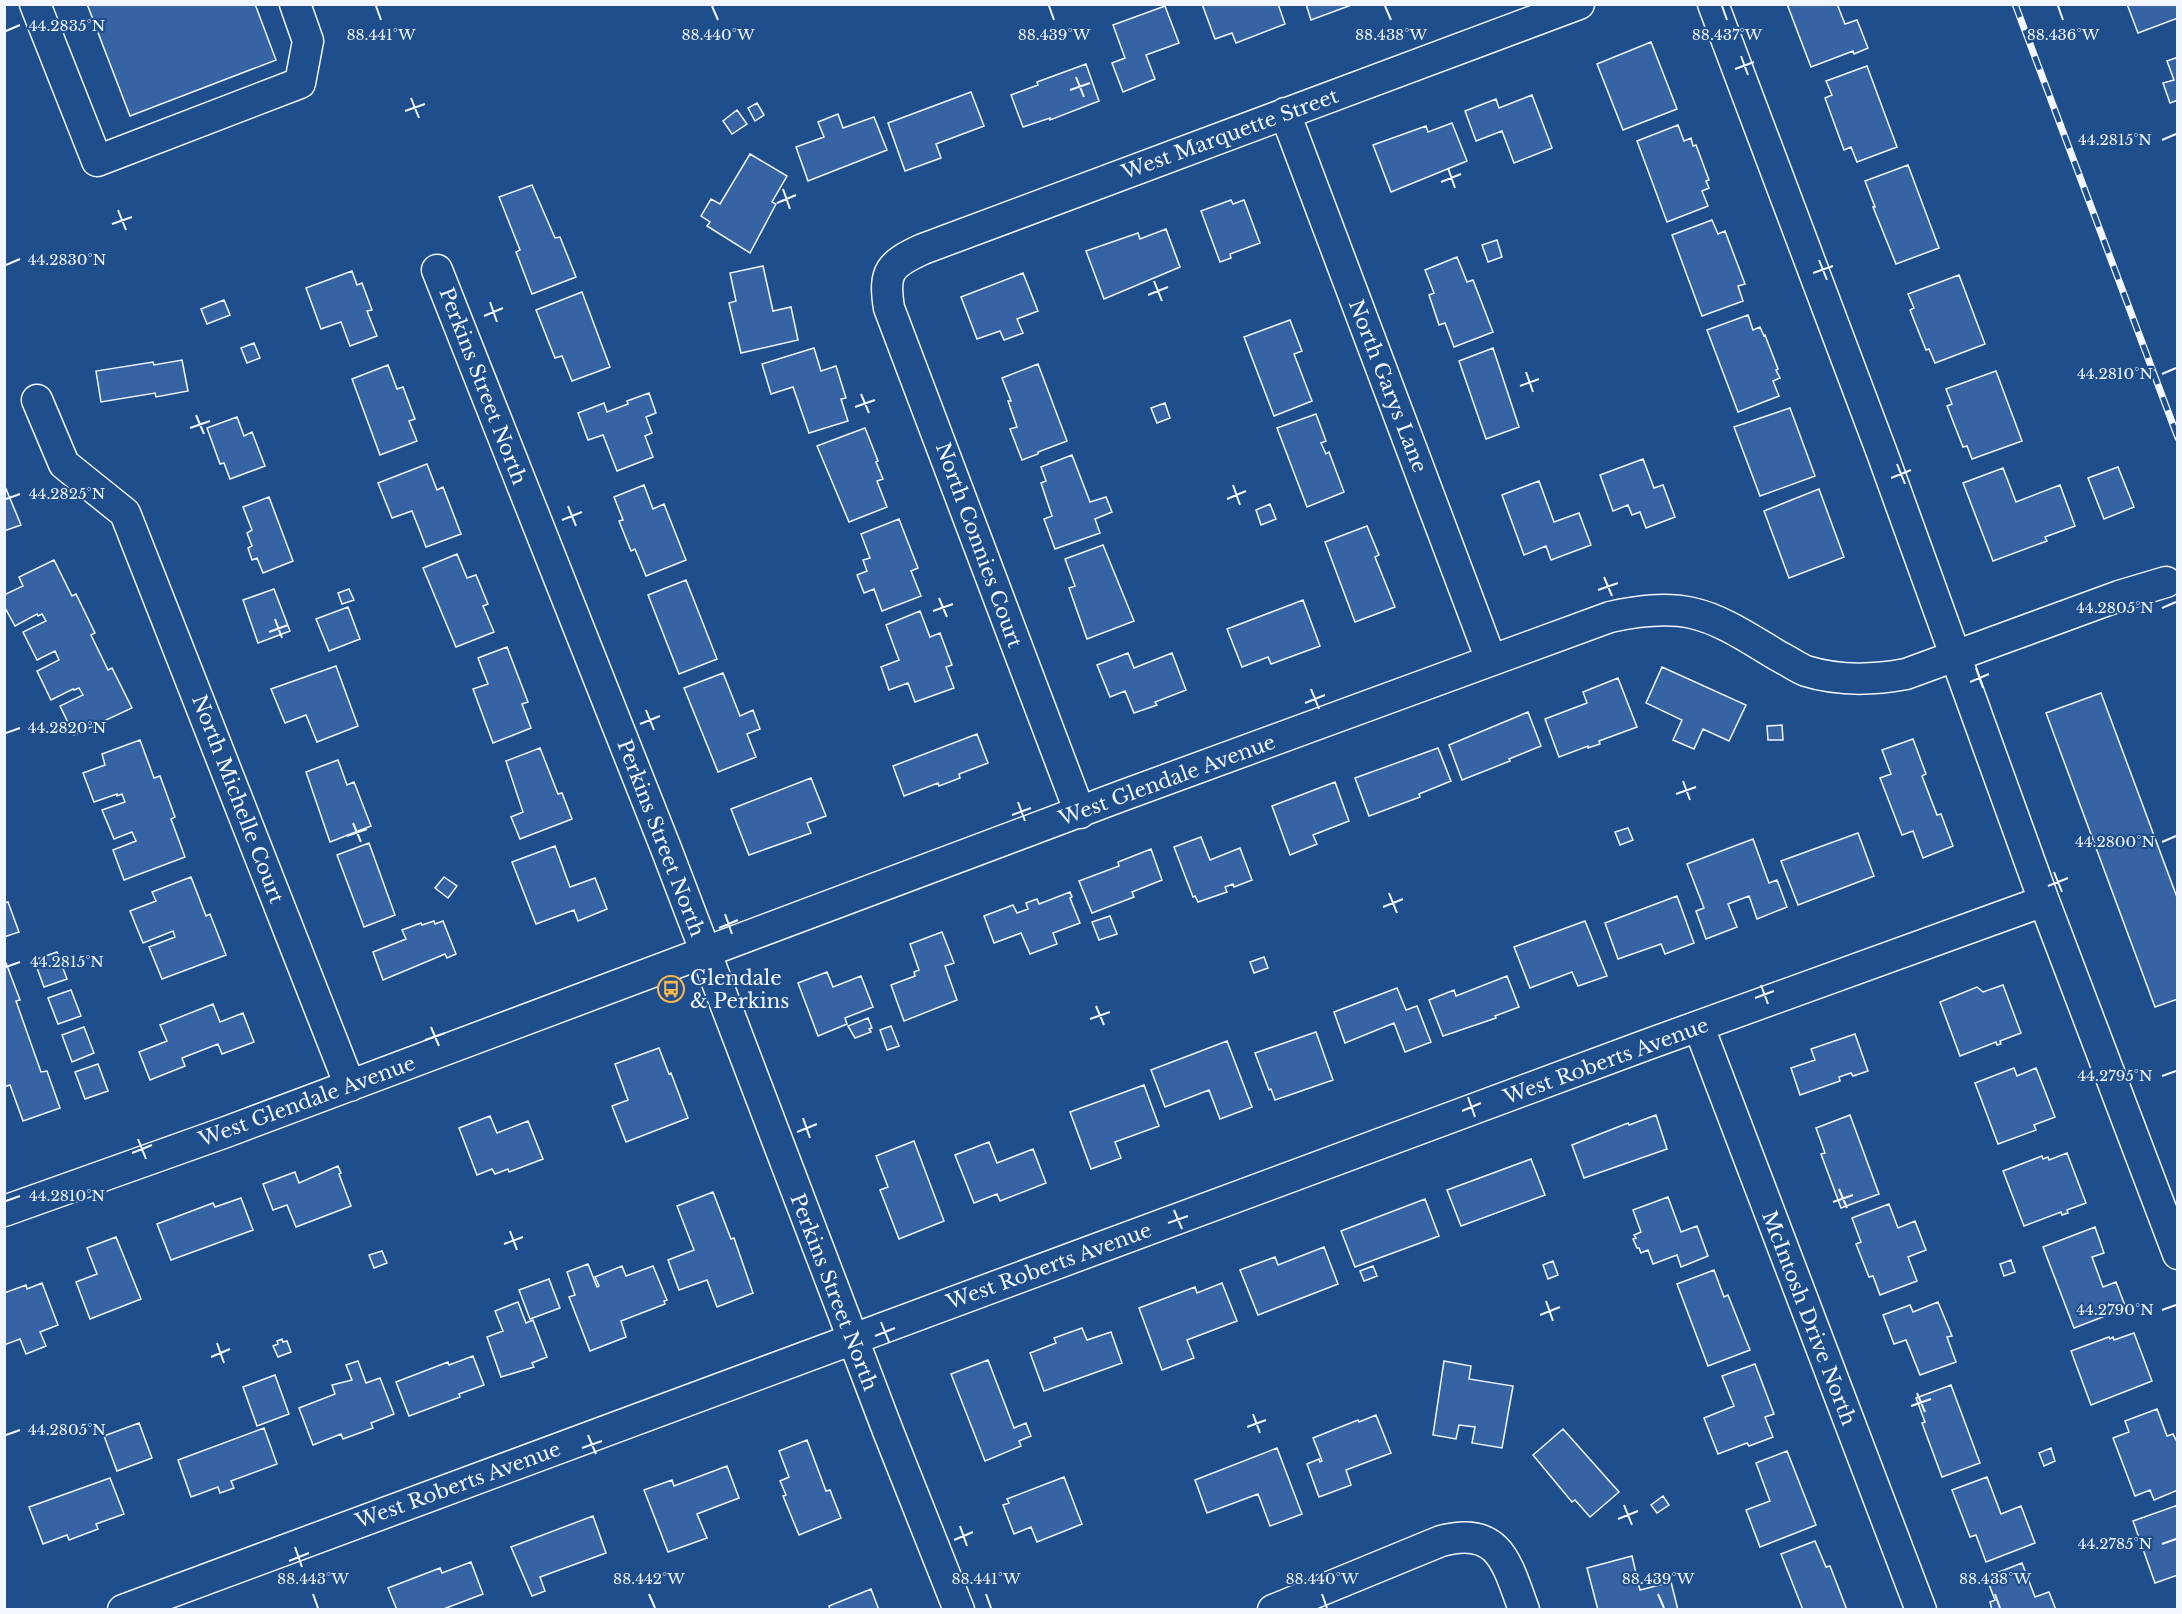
<svg xmlns="http://www.w3.org/2000/svg" width="2182" height="1614" viewBox="0 0 2182 1614" font-family="'Libre Baskerville',serif">
<rect width="100%" height="100%" fill="#1f4e8c"/>
<path fill="#3563a3" stroke="#f2f6ff" stroke-width="1.5" d="M87,4h168l21,56 -146,56z
M1202,4h76l7,20 -49,19 -4,-10 -17,6z
M1306,4h48l-43,16z
M1787,4h50l8,20 12,-4 11,28 -14,6 -1,-3 -42,16z
M2127,4h51v14l-40,15z
M1165,6l14,37 -33,12 9,24 -32,13 -11,-29 13,-5 -12,-33z
M1651,42l26,67 -54,21 -26,-66z
M2178,57v43l-8,3 -7,-20 11,-3 -7,-19z
M1086,64l13,37 -49,19v-2l-27,9 -12,-32 27,-10 -1,-3z
M1867,66l30,81 -40,15 -6,-15 -7,3 -19,-52 7,-3 -6,-14z
M971,92l13,34 -48,18 5,14 -36,13 -17,-48z
M1532,95l20,53 -38,15 -12,-32 -26,10 -11,-30 31,-12 3,9z
M757,103l7,12 -9,6 -7,-13z
M737,110l10,14 -15,10 -9,-13z
M838,114l5,14 31,-11 13,33 -79,31 -12,-34 28,-10 -6,-15z
M1452,123l15,38 -76,31 -18,-47 53,-19 2,6z
M1678,125l6,16 7,-3 2,8 3,-1 13,35 -3,1 3,7 -7,3 6,15 -41,16 -30,-81z
M750,154l37,22 -15,26 4,2 -26,49 -43,-27 3,-4 -9,-6 10,-17 9,5z
M1908,165l31,83 -43,16 -23,-57h2l-10,-26z
M532,185l23,53 5,-1 16,40 -44,17 -16,-42 4,-2 -21,-53z
M1231,200l2,4 11,-4 16,43 -30,11 1,4 -11,4 -19,-51z
M1712,220l6,14 7,-3 20,53 -7,2 5,15 -41,15 -30,-81z
M1166,229l14,38 -76,32 -18,-48 52,-18 2,6z
M1497,240l5,17 -14,5 -6,-17z
M1457,257l10,25 6,-2 20,52 -39,15 -9,-24 -6,2 -10,-30 5,-2 -9,-23z
M763,266l10,45 18,-4 7,33 -57,13 -12,-50 7,-2 -6,-28z
M352,271l5,14 5,-2 10,27 -5,1 10,25 -27,10 -9,-24 -20,7 -15,-41z
M1023,273l15,38 -21,8 6,14 -19,7 -4,-9 -23,8 -16,-42z
M1959,275l26,69 -50,19 -6,-14 -3,1 -16,-40 4,-2 -6,-14z
M582,292l28,75 -38,14 -10,-25 -7,2 -19,-48z
M224,300l6,15 -23,9 -6,-15z
M1748,315l5,15 7,-3 4,9 1,-1 13,34 -2,1 4,8 -7,3 6,15 -41,16 -31,-82z
M1290,320l12,31 -8,3 18,47 -38,15 -30,-79z
M254,343l6,15 -13,5 -6,-15z
M814,348l7,23 15,-5 10,32 -5,1 7,22 -39,12 -16,-46 -22,7 -9,-30z
M1493,348l26,79 -33,12 -27,-78z
M182,360l6,31 -32,6 -1,-4 -54,9 -5,-31 57,-9 1,3z
M1038,364l29,77 -29,11v2l-16,6 -12,-31 7,-2 -9,-26h3l-9,-23z
M388,365l9,24 6,-2 12,32 -6,2 8,20 -37,14 -28,-76z
M1996,371l26,70 -50,18 -5,-13 -4,1 -16,-41 5,-2 -6,-15z
M649,393l7,20 -10,4 6,16 -7,3 8,21 -36,14 -14,-36 -15,5 -10,-27 26,-10 3,9 21,-8 -1,-3z
M1165,403l5,15 -13,5 -6,-15z
M1790,408l25,68 -55,20 -26,-69z
M1316,414l10,27 -5,2 5,11 3,-2 15,40 -37,15 -30,-79z
M237,417l7,19 8,-4 13,34 -35,13 -6,-16 -4,1 -13,-36z
M865,428l13,33 -2,1 7,17 -6,2 10,26 -38,15 -32,-76z
M1072,455l18,47 16,-5 6,15 -17,7 5,14 -45,16 -11,-30 8,-3 -11,-33 5,-2 -5,-14z
M1643,459l11,29 9,-3 12,32 -29,11 -6,-16 -8,3 -4,-10 -15,6 -13,-36z
M427,464l10,26 6,-3 18,47 -35,13 -14,-36 -20,7 -14,-35z
M2118,467l16,40 -30,12 -16,-41z
M2003,468l13,34 44,-17 15,41 -30,11 2,4 -54,20 -30,-78z
M1539,481l15,41 25,-9 12,32 -40,15 -5,-14 -22,9 -22,-60z
M4,484l17,41 -17,6z
M644,485l9,24 11,-5 22,56 -40,16 -11,-27 -4,2 -12,-30 4,-1 -9,-23z
M1819,489l25,68 -55,21 -25,-67z
M269,497l24,64 -30,12 -6,-15 -5,2 -4,-12 4,-2 -5,-13 5,-3 -9,-23z
M1270,504l6,15 -15,6 -5,-15z
M899,519l19,49 -7,3 10,25 -39,15 -8,-22 -10,4 -7,-18 10,-4 -4,-11 7,-2 -9,-24z
M1367,526l12,29 -4,2 20,50 -40,15 -30,-80z
M1103,545l31,76 -47,18 -18,-51 6,-2 -10,-27z
M457,554l10,24 9,-3 12,29 -5,2 11,26 -38,15 -33,-79z
M54,560l18,36 4,-2 19,39 -4,2 17,35 4,-2 20,40 -58,27 -14,-29 23,-11 -4,-7 -5,2 -1,-1 -22,11 -14,-29 22,-11 -4,-9 -18,9 -14,-28 23,-11 -4,-7 -4,2 -1,-2 -22,12 -11,-20v-11l19,-9 -4,-9z
M686,580l31,79 -38,15 -31,-79z
M274,589l16,42 -32,12 -15,-43z
M349,589l5,11 -12,4 -4,-11z
M1303,600l17,46 -49,18 -3,-7 -26,10 -15,-38z
M348,607l12,32 -31,12 -13,-32z
M920,611l10,26 10,-4 12,32 -6,2 8,21 -39,14 -7,-19 -19,7 -8,-23 18,-7 -13,-35z
M507,647l21,55 -6,2 9,24 -38,15 -20,-54 15,-5 -10,-26z
M1128,653l6,15 38,-15 14,37 -31,12 2,3 -23,8 -9,-22 -15,6 -13,-32z
M336,666l22,60 -41,16 -11,-27 -21,8 -14,-34z
M1662,667l84,38 -17,36 -26,-12 -9,20 -21,-9 9,-20 -36,-17z
M723,673l17,43 13,-6 7,19 -13,5 9,23 -38,15 -34,-84z
M1618,678l19,49 -38,14 1,3 -12,4v-2l-29,11 -14,-38 42,-16 -4,-11z
M2101,693l77,207v99l-23,8 -109,-294z
M1528,712l13,34 -32,13 1,2 -48,19 -13,-35z
M1782,725l1,15h-15l-1,-14z
M977,734l11,29 -29,11 1,4 -21,8 -1,-3 -34,13 -11,-30z
M1913,739l13,35 -4,2 15,39 4,-1 12,32 -30,12 -10,-27 -11,4 -22,-57 11,-4 -9,-24z
M140,740l14,38 6,-2 15,41 -4,2 14,38 -61,23 -11,-30 23,-9 -4,-9 -18,7 -12,-29 23,-8 -3,-8 -5,2v-2l-23,8 -11,-29 22,-8 -3,-11z
M540,748l18,46 4,-1 10,26 -52,20 -9,-22 12,-5 -17,-51z
M1438,748l13,33 -32,13 1,3 -51,19 -14,-38z
M338,760l9,25 7,-3 17,44 -41,16 -24,-70z
M811,778l15,38 -19,7 4,10 -62,22 -18,-46z
M1335,782l14,39 -36,14 4,9 -27,11 -18,-49z
M1628,828l5,12 -13,5 -5,-13z
M1858,833l16,43 -76,29 -17,-44z
M1201,837l9,23 30,-12 12,32 -18,7 -1,-3 -8,3 2,5 -29,10 -3,-6 -2,1 -19,-50z
M1753,839l16,44 8,-3 10,27 -30,12 -8,-23 -21,8 9,23 -31,12 -10,-28 8,-3 -17,-44z
M369,843l26,72 -31,12 -27,-72z
M555,846l15,41 25,-9 12,31 -29,12 -4,-11 -38,14 -24,-62z
M1151,849l11,31 -30,12 2,5 -42,16 -13,-32 40,-15 -1,-4z
M191,877l15,39 4,-2 16,41 -64,24 -13,-32 26,-10 -2,-6 -30,12 -13,-32 26,-10 -4,-9z
M444,877l13,9 -9,12 -13,-10z
M1070,892l2,5 -2,1 10,25 -27,10 4,11 -27,10 -9,-21 -27,10 -10,-27 29,-11 4,8 11,-4 -2,-6 11,-4 2,5z
M1677,896l17,47 -29,11 -4,-10 -43,15 -13,-36z
M8,902l11,30 -15,5v-34z
M1110,916l7,18 -18,6 -7,-18z
M434,921l1,3 8,-3 13,33 -9,4 -2,-4 -62,26 -10,-28 33,-13 -4,-9 19,-7 1,2z
M1585,921l22,55 -29,10 -6,-14 -42,16 -16,-41z
M942,932l12,31 -9,3 12,34 -53,21 -13,-36 24,-9 -1,-4 5,-2 -9,-26z
M57,952l10,27 -23,8 -10,-27z
M1264,957l4,11 -14,5 -4,-11z
M6,963l14,37 -4,1 25,71 6,-1 13,37 -37,13 -13,-36 -6,2v-123z
M827,972l6,15 28,-11 12,31 -28,11 2,6 -29,12 -20,-53z
M1507,976l12,31 -24,9 1,2 -53,18 -14,-36 25,-10 2,6z
M2003,985l18,48 -21,8 1,3 -4,1 -1,-3 -36,14 -20,-54 37,-15 6,5z
M1397,988l9,22 11,-4 14,36 -26,10 -11,-29 -49,20 -11,-31z
M71,990l10,26 -23,8 -10,-26z
M213,1004l7,18 23,-9 11,29 -32,12 -4,-10 -36,14 3,8 -35,14 -11,-28 28,-11 -7,-16z
M868,1018l4,10 -3,1 2,3 -16,6 -7,-12z
M891,1026l8,20 -12,4 -7,-20z
M84,1027l10,26 -22,9 -10,-27z
M1316,1032l17,48 -58,20 -4,-11 -2,1 -14,-37z
M1855,1034l13,37 -15,5 -2,-3 -12,4 1,4 -40,14 -9,-27 24,-8 -4,-11z
M1227,1041l25,66 -32,12 -11,-29 -44,17 -14,-37z
M659,1048l10,26 2,-1 17,45 -62,24 -14,-36 16,-6 -13,-36z
M98,1064l10,27 -23,8 -10,-27z
M2014,1068l3,8 19,-8 19,49 -21,8 2,5 -38,14 -23,-61z
M1144,1085l15,41 -44,16 6,16 -30,11 -21,-57z
M1656,1115l11,34 -83,29 -12,-33 56,-22 1,2z
M1850,1115l29,79 -38,14 -20,-54 4,-1 -9,-25z
M490,1116l7,17 31,-12 15,38 -34,13 -1,-3 -13,5 -3,-5 -15,6 -18,-47z
M914,1141l30,80 -45,18 -19,-49 8,-3 -12,-31z
M989,1142l8,21 36,-14 13,34 -46,18 -3,-7 -23,9 -19,-48z
M2067,1153l19,50 -19,7 1,3 -6,2 -1,-3 -37,14 -21,-55 39,-15 1,3 5,-2 1,3z
M1531,1159l14,36 -84,31 -14,-36z
M338,1166l3,7 -2,1 12,32 -55,21 -9,-22 -14,5 -10,-26 32,-12 4,11z
M713,1192l18,47 3,-1 19,55 -36,14 -10,-27 -28,10 -11,-30 26,-10 -17,-44z
M1668,1197l13,35 16,-6 11,30 -27,11 -4,-12 -24,9 -5,-14 -7,3 -2,-5h-2l-4,-9 3,-1 -2,-3 7,-3 -8,-22z
M241,1198l12,32 -82,30 -14,-36 56,-21 2,4z
M1425,1199l14,37 -84,31 -14,-36z
M1889,1204l9,24 17,-7 11,29 -18,7 9,24 -37,14 -7,-19 -4,1 -13,-33 5,-2 -9,-24z
M2095,1227l9,26 -12,4 11,30 13,-5 10,26 -52,20 -31,-81z
M116,1237l25,62 -51,20 -14,-37 21,-8 -10,-26z
M1324,1247l14,37 -80,31 -18,-45 35,-13 3,8z
M382,1251l5,12 -13,5 -5,-13z
M2011,1260l4,12 -11,4 -4,-12z
M1553,1261l5,14 -10,4 -5,-14z
M588,1264l9,23 2,-1 -4,-9 27,-11 4,10 27,-10 14,34 -3,1 1,3 -44,17 5,16 -36,14 -21,-54 6,-2 -8,-23z
M1373,1266l4,10 -13,5 -4,-10z
M1714,1270l10,27 4,-2 22,55 -42,16 -31,-82z
M549,1279l11,29 -30,11 -11,-29z
M42,1283l16,42 -18,7 6,14 -20,8 -6,-15 -16,6v-52l22,-8 1,4z
M1222,1283l15,38 -50,19 7,18 -32,12 -23,-62 56,-21 2,6z
M518,1302l8,21 7,-3 14,37 -15,6 2,4 -33,10 -14,-40 16,-6 -8,-20z
M1938,1302l14,34 -5,1 9,25 -36,13 -14,-35 -12,4 -11,-29 27,-10 3,7z
M1082,1328l5,12 24,-8 11,31 -78,28 -14,-38 26,-10 -2,-5z
M2134,1333l18,48 -61,24 -20,-54 38,-14 1,2 3,-2 1,3z
M282,1339l1,3 4,-1 4,11 -13,5 -5,-11 5,-2 -1,-3z
M473,1356l11,29 -25,9 1,3 -51,19 -13,-34 52,-20 1,3z
M988,1360l26,68 12,-5 5,13 -12,5 2,5 -36,15 -34,-87z
M358,1361l8,22 14,-5 14,36 -23,9 2,5 -30,11 -2,-5 -28,11 -14,-37 36,-14 -3,-9 20,-5 -6,-15z
M1444,1361l27,5 -2,13 44,7 -11,62 -30,-5 3,-16 -16,-2 -3,14 -23,-4z
M1755,1364l19,50 -9,3 8,20 -24,9 -2,-3 -29,11 -14,-36 30,-12 -12,-30z
M275,1375l14,39 -32,12 -14,-39z
M1951,1385l29,78 -38,14 -20,-54 3,-1 -9,-24z
M2157,1409l10,27 6,-2 5,10v46l-24,10 -4,-10 -15,6 -22,-58 16,-6 -4,-11z
M1376,1415l15,38 -45,17 5,15 -32,12 -12,-33 12,-5 1,3 2,-1 -9,-23 45,-18 1,2z
M139,1423l13,35 -35,13 -13,-35z
M264,1428l13,36 -46,17 3,7 -14,5 -2,-6 -27,10 -13,-37z
M1563,1429l56,63 -29,25 -15,-17 -3,2 -39,-47z
M807,1440l19,51 4,-1 11,28 -42,17 -16,-39 3,-1 -6,-14 9,-4 -10,-26z
M1277,1448l25,66 -32,12 -12,-32 -51,19 -12,-33z
M2051,1448l4,13 -11,5 -5,-13z
M1787,1451l29,74 -56,22 -14,-37 24,-9 -14,-38z
M727,1466l12,32 -42,16 10,24 -39,14 -24,-62 28,-10 2,6z
M1064,1477l18,47 -45,18 -6,-15 -17,7 -11,-29 6,-2 -2,-4z
M1987,1477l14,37 20,-8 14,37 -49,19 -10,-27 -6,2 -18,-47z
M110,1478l14,36 -28,10 2,5 -29,11 -2,-5 -24,9 -14,-37z
M1663,1496l6,9 -12,8 -6,-8z
M2178,1505v70l-23,8 -22,-62z
M593,1516l13,37 -66,24 5,14 -13,5 -21,-49z
M1815,1541l11,26 4,-1 17,44h-44l-22,-56z
M1632,1556l8,34 31,-8 7,28h-80l-11,-42z
M471,1562l12,32 -42,16h-44l-9,-22 52,-20 2,5z
M2022,1563l13,34 14,-5 7,18h-64l-2,-8 5,-2 -9,-23z
M871,1589l8,21h-49l-1,-4z"/>
<g fill="none" stroke-linecap="round" stroke-linejoin="round">
<defs>
<path id="minor" d="M35,4l62,157 203,-78 8,-42 -13,-37
M1713,4l169,449 162,448 134,353
M1285,113l206,547
M437,270l230,581 221,580 71,179
M37,400l27,64 61,49 225,573
M1080,813l-191,-505c-6,-37 1,-44 34,-59l656,-245
M1699,1027l222,583
M4,1211l222,-79 898,-337 486,-178c27,-6 55,-10 82,-4 32,7 62,29 90,45 8,4 16,10 24,13 32,10 68,9 100,3l213,-78 47,-14
M123,1610l1523,-565 398,-144
M1273,1610l168,-69c59,-16 66,23 83,69"/>
</defs>
<use href="#minor" stroke="#f2f6ff" stroke-width="33"/>
<use href="#minor" stroke="#1f4e8c" stroke-width="30"/>
<defs>
<path id="rail" d="M2015,4l163,434"/>
</defs>
<use href="#rail" stroke="#f2f6ff" stroke-width="7"/>
<use href="#rail" stroke="#1f4e8c" stroke-width="4.5" stroke-dasharray="14" stroke-linecap="butt"/>
</g>
<path fill="none" stroke="#f2f6ff" stroke-width="2" d="M376,6l5,14M712,6l6,14M1049,6l5,14M1385,6l6,14M1722,6l5,14M2058,6l5,14M6,31l14,-6M1741,56l7,19M1735,69l19,-7M1076,77l8,20M1070,90l20,-7M411,98l8,20M405,111l20,-7M2162,140l14,-6M1448,168l7,20M1441,182l20,-8M783,189l7,20M777,203l19,-8M118,210l8,20M112,224l20,-7M1819,260l8,20M6,265l14,-6M1813,273l20,-7M1154,281l8,20M1148,295l20,-8M490,302l7,20M484,316l19,-8M1526,372l7,20M2162,374l14,-6M1520,386l19,-7M861,394l8,19M855,407l20,-7M196,415l8,19M190,428l20,-7M1897,464l8,20M1891,478l20,-8M1233,485l7,20M6,499l14,-5M1227,499l19,-8M568,506l8,20M562,520l20,-8M1604,577l8,19M1598,590l20,-7M939,598l8,19M2162,608l14,-6M933,611l20,-7M275,619l7,19M269,632l19,-7M1976,668l7,20M1970,682l19,-8M1311,689l8,20M1305,703l20,-8M646,710l8,20M640,724l20,-8M6,733l14,-5M1683,781l7,19M1676,794l20,-7M1018,802l7,19M1012,815l19,-7M353,823l8,19M347,836l20,-7M2162,842l14,-6M2054,872l8,20M2048,886l20,-8M1389,893l8,20M1383,907l20,-8M725,914l7,20M719,928l19,-8M6,967l14,-5M1761,985l7,19M1755,998l19,-7M1096,1006l8,19M1090,1019l20,-7M431,1027l8,19M425,1040l20,-7M2162,1076l14,-5M1468,1097l7,20M1462,1111l19,-8M803,1118l7,20M797,1132l20,-8M138,1139l8,20M132,1153l20,-8M1839,1189l8,19M6,1201l14,-5M1833,1202l20,-7M1174,1210l8,19M1168,1223l20,-7M510,1231l7,19M504,1244l19,-7M1546,1301l7,20M2162,1310l14,-5M1540,1315l20,-8M881,1322l8,20M875,1336l20,-8M217,1343l7,20M211,1357l19,-8M1917,1393l8,19M1911,1406l20,-7M1253,1414l7,19M1247,1427l19,-7M6,1435l14,-5M588,1435l8,19M582,1448l20,-7M1624,1505l8,20M1618,1519l20,-8M960,1526l7,20M954,1540l19,-8M2162,1544l14,-5M295,1547l7,20M289,1561l20,-8M313,1594l5,14M649,1594l6,14M986,1594l5,14M1322,1594l5,14M1658,1594l6,14M1995,1594l5,14"/>
<defs>
<symbol id="bus-ring" viewBox="-11 -11 22 22"><circle r="9.5" fill="#1f4e8c" stroke="#ffb74d" stroke-width="1.5"/><path d="M-5-6H5V4H4V6H2V4H-2V6H-4V4H-5ZM-3.5-4V0h7V-4ZM-3.5 1.2v1.5H-2V1.2ZM2 1.2v1.5H3.5V1.2Z" fill="#ffb74d"/></symbol>
</defs>
<g fill-rule="evenodd">
<use href="#bus-ring" x="656" y="974" width="30" height="30"/>
</g>
<g text-anchor="middle" stroke-width="4.5" stroke-linejoin="round" paint-order="stroke">
<g font-size="20" fill="#f2f6ff" stroke="#1f4e8c">
<text transform="translate(1230 134) rotate(-20)" y="7">West Marquette Street</text>
<text transform="translate(483 386) rotate(69)" y="7">Perkins Street North</text>
<text transform="translate(1388 386) rotate(69)" y="7">North Garys Lane</text>
<text transform="translate(979 545) rotate(70)" y="7">North Connies Court</text>
<text transform="translate(1167 780) rotate(-20)" y="7">West Glendale Avenue</text>
<text transform="translate(238 799) rotate(69)" y="7">North Michelle Court</text>
<text transform="translate(661 838) rotate(69)" y="7">Perkins Street North</text>
<text transform="translate(1606 1061) rotate(-20)" y="7">West Roberts Avenue</text>
<text transform="translate(307 1101) rotate(-20)" y="7">West Glendale Avenue</text>
<text transform="translate(1049 1266) rotate(-20)" y="7">West Roberts Avenue</text>
<text transform="translate(834 1292) rotate(69)" y="7">Perkins Street North</text>
<text transform="translate(1809 1318) rotate(69)" y="7">McIntosh Drive North</text>
<text transform="translate(458 1485) rotate(-20)" y="7">West Roberts Avenue</text>
</g>
<g font-size="20" fill="#f2f6ff" stroke="#1f4e8c" text-anchor="start">
<text x="690" y="985">Glendale<tspan x="690" dy="23">&amp; Perkins</tspan></text>
</g>
</g>
<g font-size="15" text-anchor="middle" fill="#f2f6ff" stroke="#1f4e8c" stroke-width="4.5" stroke-linejoin="round" paint-order="stroke">
<text x="67" y="31">44.2835°N</text>
<text x="1727" y="40">88.437°W</text>
<text x="381" y="40">88.441°W</text>
<text x="718" y="40">88.440°W</text>
<text x="1054" y="40">88.439°W</text>
<text x="1391" y="40">88.438°W</text>
<text x="2063" y="40">88.436°W</text>
<text x="2115" y="145">44.2815°N</text>
<text x="67" y="265">44.2830°N</text>
<text x="2115" y="379">44.2810°N</text>
<text x="67" y="499">44.2825°N</text>
<text x="2115" y="613">44.2805°N</text>
<text x="67" y="733">44.2820°N</text>
<text x="2115" y="847">44.2800°N</text>
<text x="67" y="967">44.2815°N</text>
<text x="2115" y="1081">44.2795°N</text>
<text x="67" y="1201">44.2810°N</text>
<text x="2115" y="1315">44.2790°N</text>
<text x="67" y="1435">44.2805°N</text>
<text x="2115" y="1549">44.2785°N</text>
<text x="313" y="1584">88.443°W</text>
<text x="649" y="1584">88.442°W</text>
<text x="986" y="1584">88.441°W</text>
<text x="1322" y="1584">88.440°W</text>
<text x="1658" y="1584">88.439°W</text>
<text x="1995" y="1584">88.438°W</text>
</g>
<rect width="2182" height="1614" fill="none" stroke="#f2f6ff" stroke-width="12"/>
</svg>
